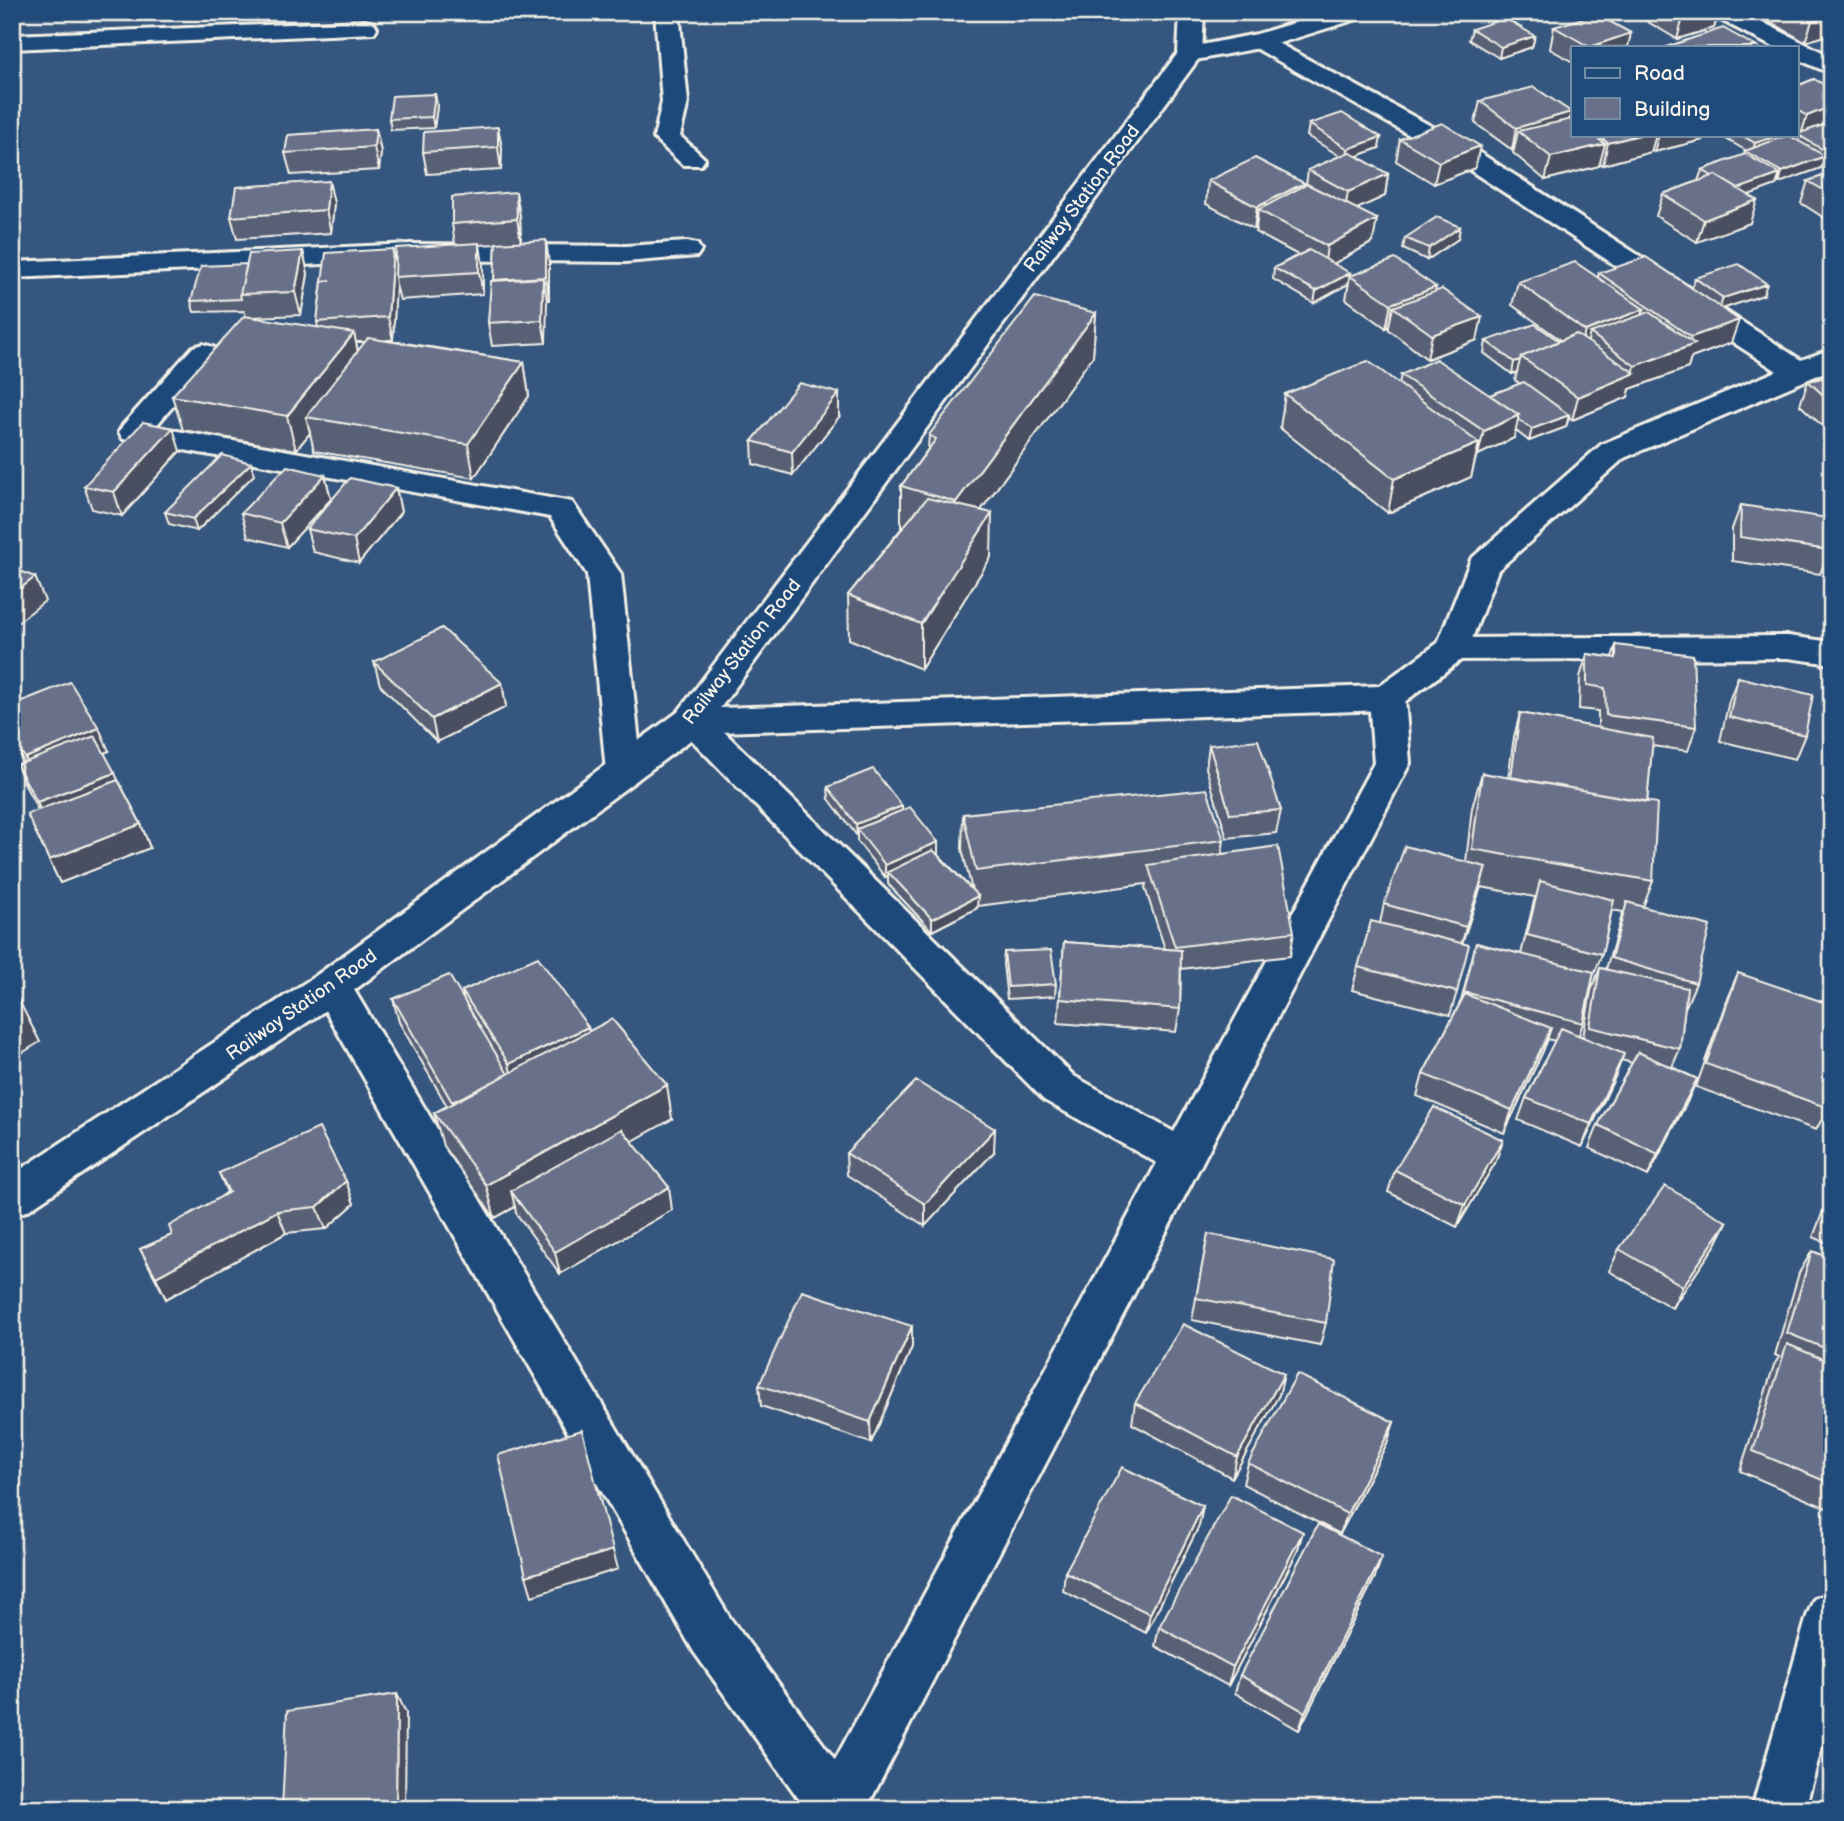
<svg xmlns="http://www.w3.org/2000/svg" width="1844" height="1821" viewBox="0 0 1844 1821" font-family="'Balsamiq Sans',sans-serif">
<rect width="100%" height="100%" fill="#35567e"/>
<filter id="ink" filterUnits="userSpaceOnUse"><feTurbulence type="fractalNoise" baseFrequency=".0143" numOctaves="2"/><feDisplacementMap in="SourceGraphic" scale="14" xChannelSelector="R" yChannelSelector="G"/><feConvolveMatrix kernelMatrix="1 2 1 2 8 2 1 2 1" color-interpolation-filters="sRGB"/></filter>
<g filter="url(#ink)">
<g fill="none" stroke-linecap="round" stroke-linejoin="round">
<defs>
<path id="minor" d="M655,12h24l9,90 -8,34 25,23 -4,6h-18l-29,-27 8,-36z
M1330,12h38l-4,5 -94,29 -80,15 -9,-2 -3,-5 3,-5 76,-15z
M1711,12h31l90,45v17l-35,-15v-12h-24l-58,-30z
M365,21l9,2 3,5 -3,5 -362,16v-14z
M687,242l10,2 4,6 -4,6 -71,6 -215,-2 -399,18v-16l399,-18 215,2z
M203,344l10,3 5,6 -63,74 417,75 49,72 21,197 -5,9 -13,4 -13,-4 -5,-9 -19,-197 -37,-57 -427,-78 -4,-7 4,-7 70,-78z
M1788,636l44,6v22l-44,-6 -335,2 -12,-3 -5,-8 5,-8 12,-3z
M1387,686l12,4 6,8 5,65 -544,1046h-60l-112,-157 -383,-666 6,-11 14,-4 14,4 385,643 105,142 322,-597 -113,-63 -371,-379 5,-9 13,-3 13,3 370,364 100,56 200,-369 -5,-65 6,-8z
M1832,1592v117l-27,100h-53l55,-193 7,-17z"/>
<path id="tertiary" d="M1261,34l216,117 324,209 31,-11v20l-208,89 -126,112 -33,87 -66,49 -12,4 -696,23 -13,-3 -5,-9 5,-9 13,-3 688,-23 59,-43 33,-84 131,-115 175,-73 -318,-208 -207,-117 -3,-5 3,-5z"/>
<path id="secondary" d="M1180,12h24l-2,42 -498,676 -359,267 -318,214 -15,5v-41l305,-200 361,-263 500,-659z"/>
</defs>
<use href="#minor" stroke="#f4f1e8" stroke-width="6"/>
<use href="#tertiary" stroke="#f4f1e8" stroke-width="6"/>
<use href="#secondary" stroke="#f4f1e8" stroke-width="6"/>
<use href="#minor" fill="#1f4a7a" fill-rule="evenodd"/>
<use href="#tertiary" fill="#1f4a7a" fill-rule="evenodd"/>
<use href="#secondary" fill="#1f4a7a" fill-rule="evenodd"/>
</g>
<path fill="#596176" stroke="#f4f1e8" stroke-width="2" fill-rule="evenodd" d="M1237,12h55l-1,6 -54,-4z
M1637,12h82l-5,16 -37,11 -41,-24z
M1754,12h78l-27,30z
M1554,27l74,20h-55v15l-23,-13z
M1472,29l63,7 -3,11 -33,11 -30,-18z
M1814,79l18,85 -6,1 -4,-2 -1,5 -42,15 -2,-1 -1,3 -28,10 2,28 -53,19 -41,-26 7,-22 35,-13 4,-11 42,-15 1,-5 -26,-15h78v-49z
M435,94l2,12 -3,22 -43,2 -2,-11z
M1480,101l91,11 -2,7 4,-4v20h131l-1,5 -49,12 -2,-2 -1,2 -48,13 -3,-2 -1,3 -54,14 -32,-27 1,-4 -2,1 -37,-27z
M1309,124l70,24 -22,8 31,18 -3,22 -29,13 17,33 -40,22 15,20 -34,19 -41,-24 1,-11 24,-13 -43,-23 1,-3h-2l-48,-25 2,-23 95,5 3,-1 2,-15 32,-14 -33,-20z
M498,127l4,22 -1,21 -74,4 -4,-22z
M376,129l5,23 -2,18 -88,5 -6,-22z
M1400,139l80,7 -5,22 -41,16 -38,-23z
M1832,173v50l-31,-20 7,-22z
M334,203l-3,30 -94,6 -6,-22z
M520,215l1,26 28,22v37h-3v43l-54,3 -4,-23 6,-42 2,-37 -16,1 3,21v28l-83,6 -4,-15 -3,55h-7l138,22 5,34 -55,82 -160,-27 -4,-18 -14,17 -113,-20 -11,-34 74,-80 -2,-5 -50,1 -3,-11 56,-37 56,-13 5,23 -7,41 -49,2 66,11 -1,-6 5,-41 74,-17 59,-20 -3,-20zM356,342h9l-7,9z
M1460,227l-2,12 -31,21 -24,-11 2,-11z
M1832,236v27l-8,-5z
M1599,273l93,15 3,-10 68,17 -41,14 9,34 -40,15 -3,10 -58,21 -2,8 -56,23 -3,-2 -3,9 -37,14 -13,-10 -2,7 -36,17 -1,-1 -6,23 -83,36 -108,-85 5,-34 114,-10 2,-9 89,20 30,-11 -5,-4 2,-8 -5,2 -28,-21 2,-12 75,-1 -49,-35 6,-23 80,-5z
M1350,276l85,15 42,49 -50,19 -38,-29v-4l-3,2 -40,-29z
M1096,313l-3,43 -112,154 10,47 -70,112 -72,-30 -1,-44 53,-66v-43l27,-37 1,-14z
M1832,376v59l-32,-30 8,-24z
M839,417l-46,58 -40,-11 -1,-23z
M180,451l-58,65 -30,-7 -8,-23z
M251,463l3,12 -57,56 -28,-7 -4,-12z
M325,475l6,24 -44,48 -39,-10 -7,-24z
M396,488l5,24 -42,51 -46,-11 -6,-23z
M1741,505l88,20 3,-8v105l-5,-47 1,-3 -2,-14 -6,16 -88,-13v-32z
M1616,645l80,82 -8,24 -36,-5 -5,56 6,79 -10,26 53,76 -10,23 -1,-1 -5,44 -8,18 25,12 -10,23 -39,74 -59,-28 9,-23 34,-62 -11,-3 -39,87 -64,-27 8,-22 29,-57 -7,-2 -5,12 -39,82 -87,-37 6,-22 38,-73 15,-58 45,11 14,-57 -54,-10 -19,56 -5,49 -7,23 -98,-25 6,-23 22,-44 4,-19 82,-42 6,-54 10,-35 26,5 6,-41 6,-24 78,15v-17l-19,-2 1,-32 7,-23 25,3zM1612,910l11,2 -17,57 -6,-1 -9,23 -8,46 -4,-2 4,-12 10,-46 9,-23z
M374,662l128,21 4,24 -69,35 -57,-57z
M1738,677l67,58 -10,24 -75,-18 9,-40z
M12,705l97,46 -5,2 37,71 9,24 -90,35 -33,-69 11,-4 -11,-21 -10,-24 7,-3 -12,-18z
M1209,745l72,65 -5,23 -49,5 -21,-70z
M828,787l74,19v5l36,43 34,36 -10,-41 1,-35 261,26 -2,14 72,78 -4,24 -109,13 -1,40 -4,23 -118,-9 6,-81 101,7 -20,-61 1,-4 -168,22 -1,2 -45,23 -44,-47v-8l-3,1 -28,-36v-5l-28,-37z
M1004,952l52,32 -1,12 -48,3 -4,-35z
M1738,973l90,135 -12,22 -120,-43 32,-91z
M462,991l126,36 1,4 83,88 -40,22 40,69 -112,64 -44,-61 -1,-6 -20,11 -52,-72 -9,-33 13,-7 -48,-84 -6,-23 71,2z
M1503,1140l-8,23 -38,64 -69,-35 7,-22z
M994,1152l-69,74 -78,-51 -1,-22z
M219,1173l127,8 8,23 -28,25 -40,4 -120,66 -26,-50 32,-14 55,-43z
M1832,1188v57l-19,-8z
M1727,1222l-11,22 -44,64 -63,-37 10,-22z
M1208,1234l118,89 -6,22 -128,-25z
M1812,1251l20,8 -1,251 -91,-39 34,-106 5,-8 -4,-2 24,-82z
M912,1326v21l-41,96 -110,-37 -2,-21z
M1284,1374l-5,21 -47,83 -100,-54 3,-21z
M1394,1422l-7,21 -47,91 -97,-50 5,-21z
M1203,1506l-4,20 -53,107 -83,-42 2,-19z
M1297,1552l-69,134 -73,-40 4,-19z
M1375,1577l-76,153 -64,-37 5,-18z"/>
<path fill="#494f60" stroke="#f4f1e8" stroke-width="2" d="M1701,12h18l-5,16 -37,11 6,-21z
M1832,15v19l-27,8 7,-21z
M1631,33l-3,14h-38z
M1535,36l-3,11 -33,11 2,-11z
M435,94l2,12 -3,22 -2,-11z
M1832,106v20l-32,12 7,-22z
M1571,112l-5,23 -48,-4 -4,18 -2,1 4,-22z
M498,127l4,22 -1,21 -3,-23z
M376,129l5,23 -2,18 -5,-23z
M1639,135h17l-5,17 -48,13 5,-22z
M1659,135h45l-1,5 -49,12z
M1780,135h16l-2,5 -42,14 3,-11z
M1381,137l-2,11 -32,12 1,-11z
M1605,144l-6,22 -54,14 6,-23z
M1480,146l-5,22 -41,16 5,-22z
M1830,154h2v10l-6,1z
M1825,156l-4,12 -42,15 3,-11z
M1388,174l-3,22 -41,19 4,-23z
M1780,174l-4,11 -44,16 3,-11z
M329,181l5,22 -3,30 -5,-23z
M1304,183l-4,22 -42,5 -2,19h-2l3,-22z
M516,192l4,23 1,27 -4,-23z
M1757,200l-7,23 -53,19 7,-22z
M1377,219l-4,23 -49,27 3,-23z
M1460,227l-2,12 -31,21 2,-12z
M546,240l3,23v37l-3,-23z
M479,243l4,23v28l-4,-22z
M393,249l4,23 -2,5 1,8 -3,55 -5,-23z
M303,251l5,23 -7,41 -6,-23z
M1350,273l-2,11 -34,19 2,-12z
M543,278l4,23 -1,42 -4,-23z
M1767,284l-4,11 -44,15 4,-12z
M1436,287l-4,23 -39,-3 -4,19 -3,2 5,-24z
M1644,309l-7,23 -47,1 -5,19 -6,2 6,-23z
M1096,313l-3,43 -138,190 1,-44z
M1482,317l-5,23 -50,19 5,-24z
M1739,320l-8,23 -40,15 -3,10 -58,21 -2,8 -56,23 6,-23 55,-23 2,-8 53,-19 3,-10z
M354,333l7,34 -55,50 4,16 -14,17 -9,-34z
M1520,360l-3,12 -5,2 2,-12z
M524,362l5,34 -55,82 -6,-34z
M839,393v24l-46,58 -1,-23z
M1519,415l-5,23 -36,17 6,-24z
M1569,415l-3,12 -37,14 3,-12z
M173,428l7,23 -58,65 -8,-24z
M1479,443l-8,34 -83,36 6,-34z
M251,463l3,12 -57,56 -4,-12z
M325,475l6,24 -44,48 -7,-24z
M396,488l5,24 -42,51 -5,-24z
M992,513l-1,44 -70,112v-45z
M35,577l10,24 -33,26v-32z
M502,683l4,24 -69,35 -5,-23z
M99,728l10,23 -74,31 -10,-24z
M115,773l9,23 -77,30 -10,-24z
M902,806v12l-45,11v7l-1,-12z
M141,824l9,24 -90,35 -11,-23z
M938,842v12l-50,18v4l-3,1v-12z
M1486,867l-7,24 -19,60 6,-24z
M978,896l-1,12 -45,23v-12z
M12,987l28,55 -28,17z
M588,1027l4,23 -78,37 -5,-23z
M1551,1028l-8,23 -39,82 8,-23z
M1624,1054l-9,23 -33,70 9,-23z
M1697,1079l-10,23 -39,74 10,-22z
M667,1085l5,34 -152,85 -9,-13 4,16 -20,11 -9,-33z
M995,1129l-1,23 -69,74v-22z
M1503,1140l-8,23 -38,64 8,-22z
M346,1181l8,23 -28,25 -9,-22z
M669,1187l3,23 -112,64 -5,-22z
M277,1211l9,22 -120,66 -10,-22z
M1727,1222l-11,22 -44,64 11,-22z
M912,1326v21l-41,96 -1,-21z
M1284,1374l-5,21 -47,83 5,-21z
M1394,1422l-7,21 -47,91 7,-20z
M1203,1506l-4,20 -53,107 4,-19z
M1303,1532l-6,20 -69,134 5,-19z
M613,1550l5,19 -86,27 -6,-20z
M1382,1557l-7,20 -76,153 6,-18z
M397,1694l9,19 -1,96h-9z"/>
<path fill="#687189" stroke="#f4f1e8" stroke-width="2" d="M1673,12h28l-18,6z
M1797,12h35v3l-20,6z
M1596,14l35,19 -41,14 -36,-20z
M1505,18l30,18 -34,11 -29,-18z
M1723,28l34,19h-91z
M1814,79l18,10v17l-25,10 -10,-6v-24z
M1832,83v6l-6,-4z
M1534,87l37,25 -55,16 -36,-27z
M435,94l-3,23 -43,2 3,-23z
M1342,113l39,24 -33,12 -39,-25z
M1572,119l1,16h20l12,9 -54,13 -33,-26z
M1832,122v32h-2l-33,-20z
M1442,123l38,23 -41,16 -39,-23z
M498,127v20l-75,5 1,-20z
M376,129l-2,18 -89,6 3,-18z
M1597,135h42l-31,8z
M1741,135h39l-25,8z
M1788,135l37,21 -43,16 -37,-21z
M1349,152l39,22 -40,18 -40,-22z
M1745,154l35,20 -42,15 -23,-14 -3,1 -10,-6z
M1255,158l49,25 -47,24 -49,-26z
M1832,173v22l-24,-14z
M1715,175l42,25 -53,20 -41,-26z
M329,181l-3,29 -95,7 5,-30z
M1307,184l70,35 -50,27 -69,-36z
M516,192l1,27 -65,5v-27z
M1437,217l23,10 -31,21 -24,-10z
M546,240v37l-52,3 2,-37z
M479,243v29l-84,5 1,-29z
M393,249l-5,68 -71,5 5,-40 9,-2 -9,1 4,-28z
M1309,250l41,23 -34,18 -42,-23z
M303,251l-8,41 -55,2 9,-40z
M1646,257l93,63 -48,17 -92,-64z
M1395,259l41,28 -45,17 -41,-28z
M1575,262l69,47 -59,22 -67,-49z
M247,264l-7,30 1,5 -50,2 10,-35z
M1739,264l28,20 -44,14 -28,-20z
M543,278l-1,42 -54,3 3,-42z
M1442,289l40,28 -50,18 -39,-28z
M1035,297l61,16 -140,189 -55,-16 35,-47 -7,-4z
M1649,312l46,32 -60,22 -45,-33z
M244,316l110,17 -67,83 -115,-20z
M1535,324l24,17 -38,16 -1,3 -6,2 -28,-21z
M1576,334l59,39 -57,24 -57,-40z
M368,338l156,24 -56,82 -162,-27z
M1436,359l83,56 -35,16 -83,-56z
M1368,361l111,82 -85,36 -109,-85z
M1832,376v27l-24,-22z
M1524,382l45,33 -37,14 -14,-10 1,-4 -29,-20z
M799,383l40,10 -47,59 -40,-11z
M143,422l30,6 -59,64 -30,-6z
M222,455l29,8 -58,56 -28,-7z
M287,466l38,9 -45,48 -39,-10z
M350,478l46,10 -42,51 -47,-10z
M927,498l65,15 -71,111 -73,-29z
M1741,505l87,13 1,32 -89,-13z
M12,568l23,9 -23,18z
M442,628l60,55 -70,36 -58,-57z
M1616,645l77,10 3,72 -90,-12 -1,-27 -18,-3v-31l29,4z
M1738,677l75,18 -8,40 -76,-18z
M70,682l29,46 -74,30 -13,-21v-32z
M1520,713l133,25 -6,64 -136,-25z
M95,736l20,37 -78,29 -20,-37z
M1258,740l23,70 -51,4 -21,-69z
M873,769l29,37 -46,18 -28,-37z
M1482,773l175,30 -4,78 -181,-32z
M118,780l23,44 -92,36 -22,-46z
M1207,789l17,51 -248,31 -13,-57z
M910,807l28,35 -53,23 -28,-36z
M1278,846l16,86 -119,15 -27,-82z
M1405,846l81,21 -20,60 -82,-23z
M933,850l45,46 -46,23 -44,-47z
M1540,881l74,19 -12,54 -75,-19z
M1627,902l83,24 -14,57 -85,-25z
M1371,921l98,24 -12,47 -99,-25z
M1064,942l117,8 -1,59 -120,-10z
M1476,943l118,29 -11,51 -119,-31z
M1051,950l5,34 -48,3 -4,-35z
M538,957l50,70 -79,37 -47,-73z
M1600,968l87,20 -7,61 -90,-22z
M1738,973l94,32v90l-4,13 -122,-44z
M449,975l59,99 -35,18 -21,10 -59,-103z
M1465,994l86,34 -39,82 -89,-36z
M612,1019l55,66 -181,100 -52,-72z
M1561,1028l63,26 -33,70 -65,-26z
M1638,1052l59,27 -39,75 -60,-29z
M916,1081l79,48 -70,75 -79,-51z
M1434,1107l69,33 -38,65 -70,-35z
M319,1128l27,53 -29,26 -40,4 -121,66 -16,-28 32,-14 -3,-9 60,-34 -10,-19z
M622,1129l47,58 -114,65 -44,-61z
M1665,1186l62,36 -44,64 -64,-37z
M1832,1199v19l-6,-3z
M1208,1234l126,25 -8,64 -130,-25z
M1812,1251l20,8v92l-45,-18z
M802,1291l110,35 -42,96 -111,-37z
M1183,1324l101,50 -47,83 -102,-54z
M1787,1344l45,19v121l-79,-33z
M1297,1374l97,48 -47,92 -99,-51z
M582,1430l31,120 -87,26 -28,-121z
M1122,1467l81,39 -53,108 -85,-42z
M1231,1495l72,37 -70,135 -74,-40z
M1318,1524l64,33 -77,155 -65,-37z
M397,1694l-1,115h-114l5,-98z"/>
</g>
<g text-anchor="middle" stroke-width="5" stroke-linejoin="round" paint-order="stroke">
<g font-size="19" fill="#f4f1e8" stroke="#1f4a7a">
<text transform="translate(1081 198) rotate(-53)" y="7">Railway Station Road</text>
<text transform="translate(741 651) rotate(-52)" y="7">Railway Station Road</text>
<text transform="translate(301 1004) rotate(-35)" y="7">Railway Station Road</text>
</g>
</g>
<rect width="1844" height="1821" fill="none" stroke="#1f4a7a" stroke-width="42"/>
<rect x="21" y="21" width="1802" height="1779" fill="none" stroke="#f4f1e8" stroke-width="2.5" filter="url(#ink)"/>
<rect x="1571" y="46" width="228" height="91" fill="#1f4a7a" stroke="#748da6" stroke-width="2"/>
<rect x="1585" y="68" width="35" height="10" fill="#1f4a7a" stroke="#748da6" stroke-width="2"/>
<text x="1634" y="80" font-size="21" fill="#f4f1e8">Road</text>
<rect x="1585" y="98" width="35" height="21" fill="#687189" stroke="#748da6" stroke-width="2"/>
<text x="1634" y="116" font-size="21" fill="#f4f1e8">Building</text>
</svg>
